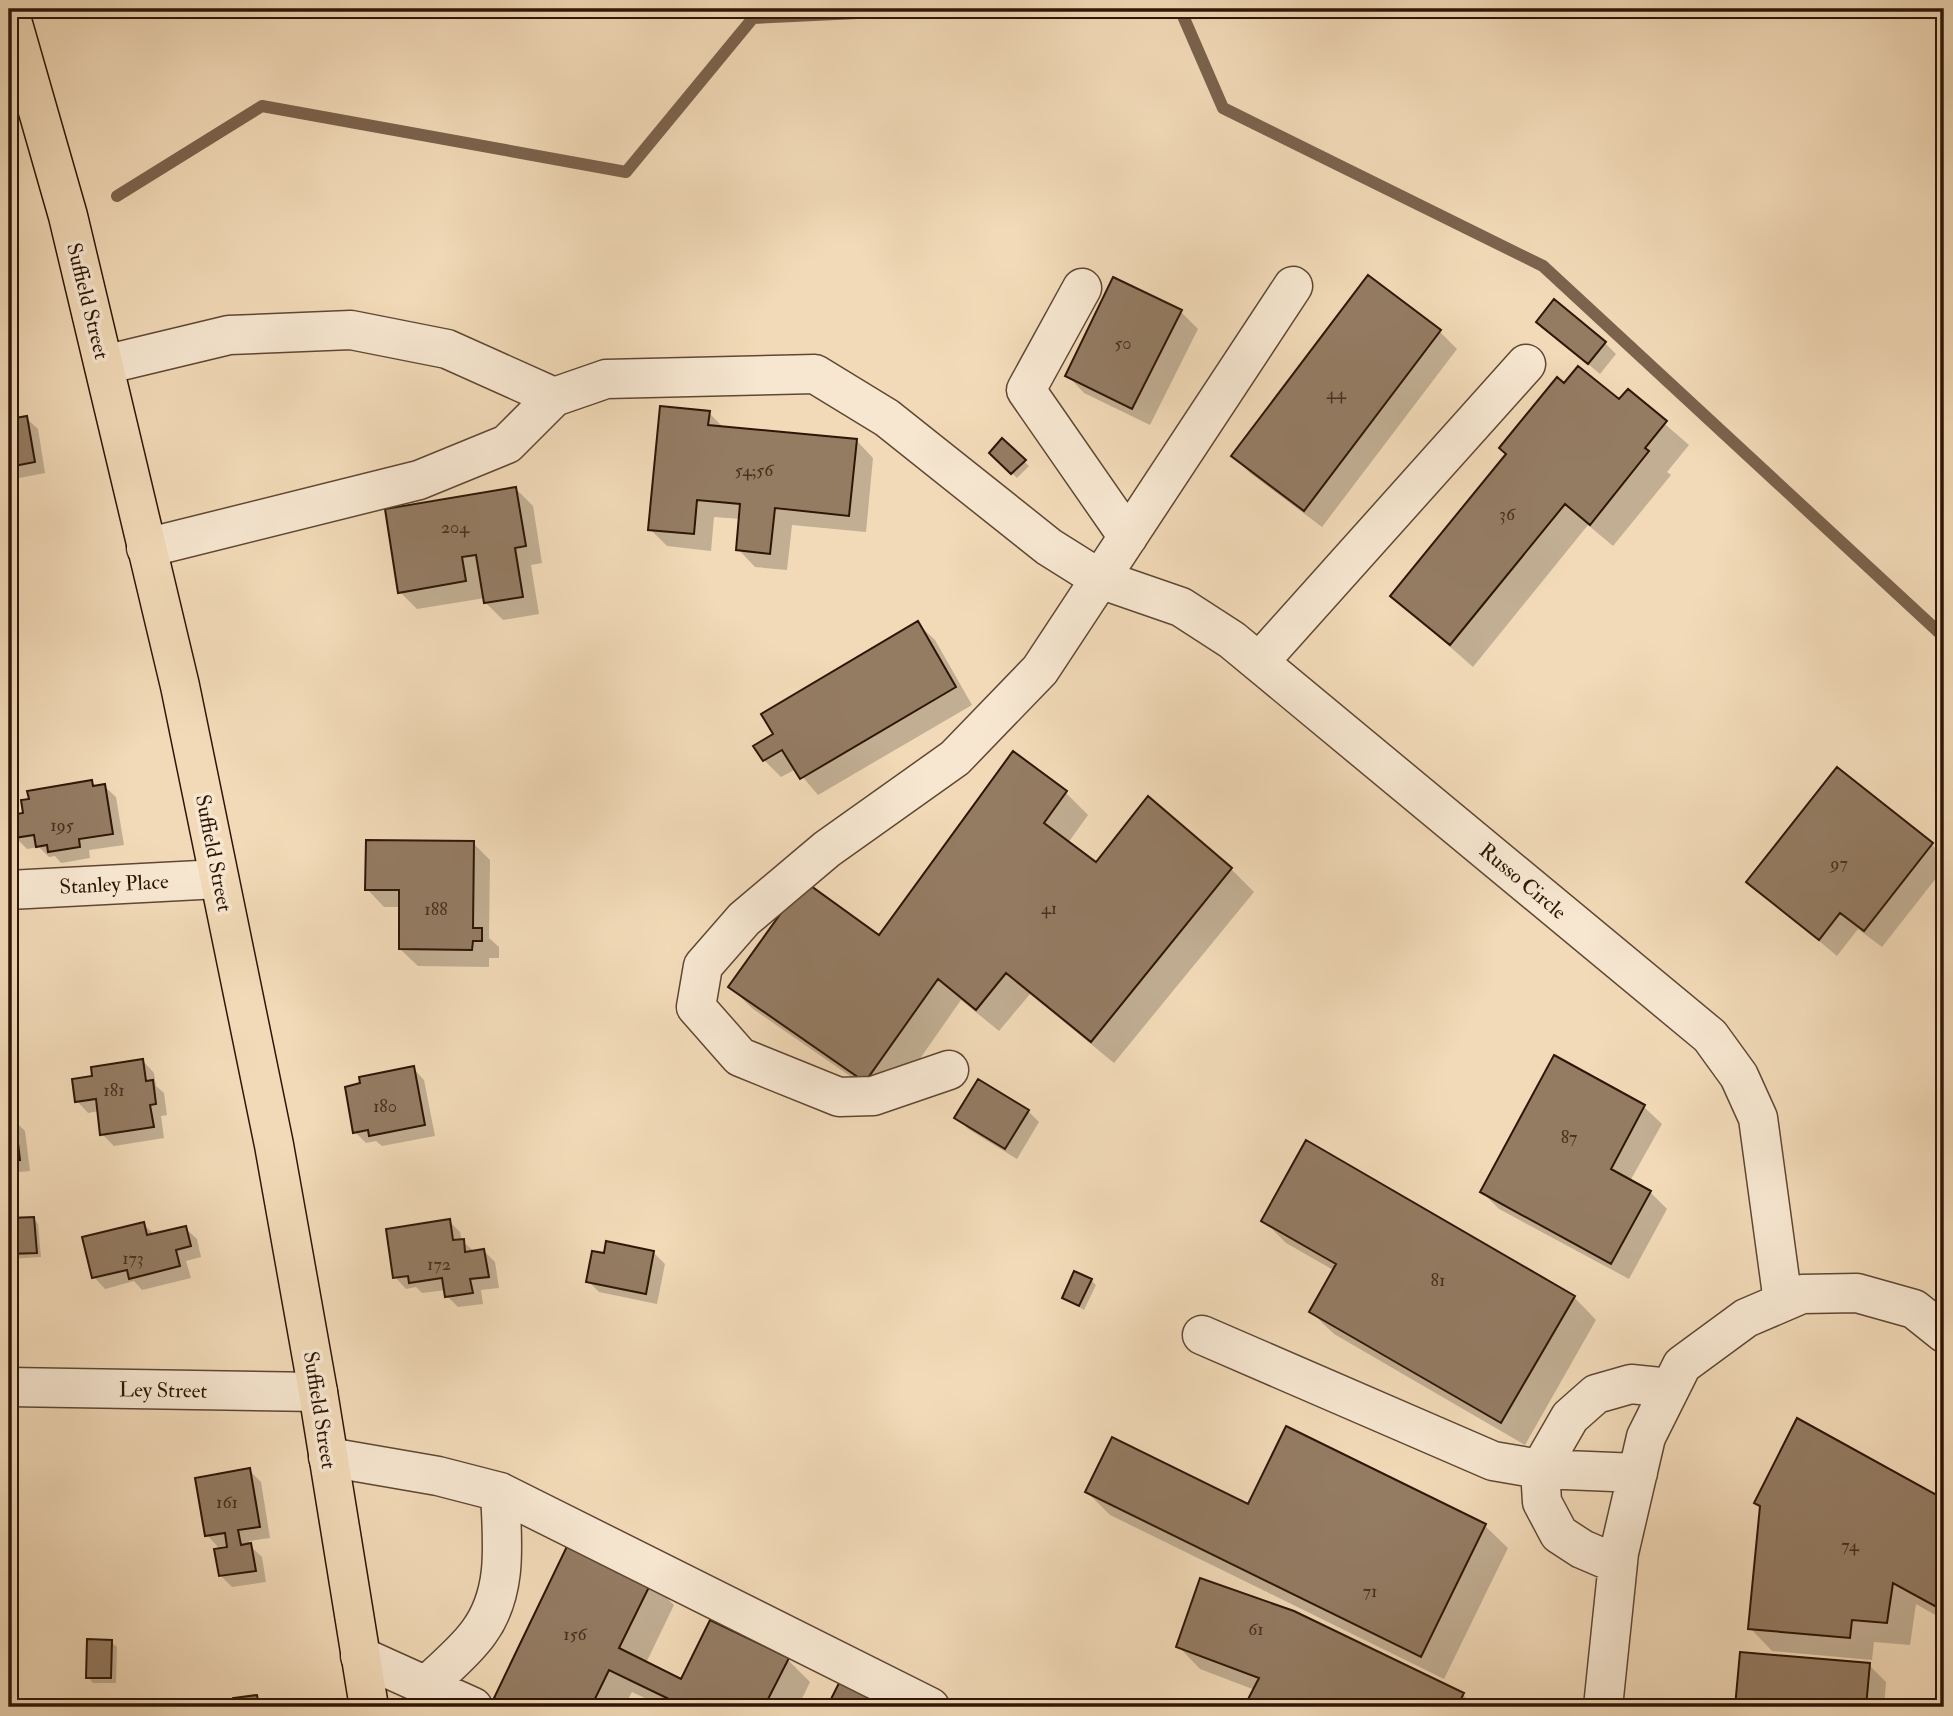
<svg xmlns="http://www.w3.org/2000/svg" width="1953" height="1716" viewBox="0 0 1953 1716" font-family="'IM FELL Double Pica',serif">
<rect width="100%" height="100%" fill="#f2dab8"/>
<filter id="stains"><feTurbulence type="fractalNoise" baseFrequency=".00286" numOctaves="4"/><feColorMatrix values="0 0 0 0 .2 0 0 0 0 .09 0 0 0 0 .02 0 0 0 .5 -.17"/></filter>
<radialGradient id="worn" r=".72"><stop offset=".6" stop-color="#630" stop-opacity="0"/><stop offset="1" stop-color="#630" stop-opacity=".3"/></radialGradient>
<path fill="#0003" d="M1368,277l72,55 17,17 -135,178 -72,-54 -17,-17z
M1181,312l17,17 -48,96 -66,-32 -17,-18z
M1538,322l67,21 11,11 -16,20z
M1565,385l54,17 9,-10 61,53 -22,27 4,3 -58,71 -25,-21 -115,142 -81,-71z
M709,413l15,15 132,12 17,18 -7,74 -74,-7 -5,45 -32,-3 -17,-18 3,-30 -27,-2 -3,34 -44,-5 -17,-17z
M26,418l12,11 7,44 -36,7v-60z
M1002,441l27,25 -12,12 -26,-25z
M516,489l17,17 9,57 -11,2 8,49 -36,6 -17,-17 -1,-5 -68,11 -17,-17z
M917,623l18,17 37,65 -154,90 -22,-26 -15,8 -17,-17 12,-25z
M1837,769l95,76 12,12v11l-62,79 -24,-18 -21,27 -89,-75z
M91,781l5,6 8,-1 12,11 8,48 -35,5 1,8 -29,5 -6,-7 -6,1 -10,-10 -12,2 -12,-12 10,-23z
M1066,793l22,22 -20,28 28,21 135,5 23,23 -140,171 -84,-69 -31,37 -38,-31 -72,103 -136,-94 -23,-22 149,-49z
M473,843l17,17 -1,78 10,9v11h-10v9l-71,-1 -18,-17 1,-42h-17l-17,-18z
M1555,1058l89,49 18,17 -32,57 20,11 17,17 -38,70 -130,-70 -17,-17z
M143,1061l11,12 2,13 8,7 3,22 -6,1 3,22 -50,8 -12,-12 -3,-23 -11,2 -11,-12 17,-23z
M413,1068l11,12 11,56 -53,10 -6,-5 -10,2 -11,-11z
M9,1073l6,5 1,14 -5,1 4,4 2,22h-4l12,12 5,40 -21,2z
M1028,1111l11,11 -22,37 -49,-30 -12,-12z
M33,1218l5,6 3,33 -32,2v-39z
M1263,1220l311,77 22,23 -71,125 -191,-111 -23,-22 24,-41 -49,-28z
M449,1221l11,11 2,9 13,11 9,-1 11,11 4,26 -18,2 2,14 -25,3 -11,-11 -1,-6 -24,3 -6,-6 -10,2 -11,-12z
M143,1224l12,11 30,-7 12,11 4,18 -15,4 5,17 -49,12 -8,-9 -29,8 -11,-12z
M654,1253l11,11 -8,40 -58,-12 -11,-11 17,-25z
M1091,1280l5,5 -12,25 -20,-12z
M1798,1421l146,80v119l-28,-16 -6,41 -36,-3 -2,18 -100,-9 -22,-23 11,-120 -5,-5z
M1287,1429l198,97 23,22 -64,131 -334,-164 -23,-23 162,15z
M249,1470l12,12 9,56 -21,3v4l13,12 4,25 -34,5 -11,-11 7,-31 -10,2 -11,-12z
M9,1547l6,6 -2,37h-4z
M651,1582l23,23 -28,58 36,18 105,-22 23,23 -12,25h-134l-32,-15 -8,15h-119l-9,-9z
M111,1642l6,5 -1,36h-23l-5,-6z
M1178,1646l285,49 12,12h-229l9,-17 -55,-21z
M1742,1654l127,11 17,17 -2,25h-147z
M256,1697l11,10h-31l-1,-7z
M81,1700l7,7h-69v-6z"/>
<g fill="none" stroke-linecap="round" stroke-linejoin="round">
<path stroke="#7b634d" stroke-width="12" d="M1180,9l43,99 320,158 401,371
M117,196l145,-90 364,66 127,-154 104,-5 1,-4"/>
</g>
<path fill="#947c63" stroke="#2e1607" stroke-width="2" d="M1368,275l73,55 -137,181 -73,-55z
M1113,277l69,33 -50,99 -67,-33z
M1554,299l52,43 -18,22 -52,-42z
M1578,366l41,33 9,-10 39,32 -22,27 4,3 -59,74 -25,-21 -115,141 -60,-49 116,-142 -7,-6 58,-71 7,6z
M660,406l50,5 -2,14 149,14 -8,77 -74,-8 -5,46 -34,-4 4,-46 -43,-4 -3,34 -46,-4z
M27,416l8,46 -26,5v-48z
M1002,438l24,22 -15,14 -22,-21z
M516,487l10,59 -11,2 8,49 -39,6 -8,-48 -14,2 4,24 -68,12 -13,-84z
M918,621l38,66 -156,92 -18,-29 -19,11 -10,-15 20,-12 -12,-20z
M1013,751l54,40 -23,32 52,39 52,-66 84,72 -141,174 -85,-69 -30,37 -38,-31 -73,103 -137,-95 76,-106 75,54z
M1837,767l96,76 -69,88 -24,-18 -21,27 -73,-58z
M92,780l1,6 12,-2 8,50 -34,5 1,8 -32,5 -1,-7 -11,2 -2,-12 -20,3 -4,-23 13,-2 -2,-13 8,-1 -2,-8z
M366,840l108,1 -1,87h9v13h-9l-1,9 -73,-1v-59h-34z
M1554,1055l91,50 -34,64 40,22 -40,73 -131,-72z
M143,1059l3,22 7,-1 3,24 -6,1 4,22 -54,8 -4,-36 -21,3 -3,-23 20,-3 -1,-9z
M414,1066l11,59 -56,11 -1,-6 -15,3 -8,-46 15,-4 -1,-6z
M978,1079l51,31 -24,39 -51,-31z
M15,1118l5,42 -11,1v-42z
M1306,1140l269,156 -74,127 -192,-111 27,-48 -75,-43z
M34,1217l3,36 -28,1v-36z
M450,1219l3,21 11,-1 1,13 19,-3 5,28 -19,2 3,14 -28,4 -3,-19 -33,5 -1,-7 -15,2 -7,-49z
M144,1222l3,13 39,-9 5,20 -15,4 4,16 -51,13 -2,-9 -35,8 -10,-41z
M606,1241l48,10 -8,43 -60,-12 6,-31 12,2z
M1074,1271l18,8 -13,27 -17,-8z
M1797,1418l147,81v112l-51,-28 -6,40 -35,-3 -2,18 -102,-9 12,-123 -6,-3z
M1286,1426l200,98 -65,133 -336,-165 27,-55 136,67z
M250,1468l10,59 -22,3 3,15 10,-2 5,28 -37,5 -5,-27 13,-2 -2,-14 -20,3 -10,-58z
M570,1540l82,41 -33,67 62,31 29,-59 79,38 -25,49h-97l4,-7 -62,-30 -18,37h-79l-18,-9z
M1200,1578l94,33 170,82 -7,14h-213l15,-29 -83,-31z
M87,1639l25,1 -1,38h-25z
M1740,1652l130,11 -4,44h-131z
M840,1681l54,26h-67z
M257,1695l2,12h-25l-1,-9z
M17,1699h65v8h-65z"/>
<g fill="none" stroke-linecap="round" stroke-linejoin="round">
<defs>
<path id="minor" d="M1082,288l-56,102 102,147
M104,365l125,-30 122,-5 96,19 107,48 52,-18 209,-5 72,44 162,129 51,32 81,28 51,33 478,396 29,40 19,42 25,184
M146,548l273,-68 88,-36 47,-47
M1259,662l267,-298
M9,890l210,-11
M949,1070l-76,26 -34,1 -99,-40 -44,-50 7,-41 41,-47 83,-70 128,-91 85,-88 253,-384
M1202,1335l291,126 47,8 98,4
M9,1387l309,5
M328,1457l110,19 62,16 430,215
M1617,1564l-35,-15 -23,-15 -17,-32 -2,-33 30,-52 26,-23 35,-10 39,4
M360,1656l113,51
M426,1686c17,-17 39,-34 53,-54 30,-41 23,-92 21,-140
M1603,1707l16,-154 27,-116 36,-72 64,-47 56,-24 55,-1 57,16 30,24"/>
<path id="major" d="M9,10l59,206 112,470 94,459 44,247 51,315"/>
</defs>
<use href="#minor" stroke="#5f4733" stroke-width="41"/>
<use href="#major" stroke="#2e1607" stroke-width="41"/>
<use href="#minor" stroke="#f7e7d1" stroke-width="38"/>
<use href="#major" stroke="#f2dab8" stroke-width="38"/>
</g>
<g text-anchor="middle" stroke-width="7" stroke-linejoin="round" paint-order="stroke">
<g font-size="18" fill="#48301e">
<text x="1123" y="349">50</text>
<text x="1336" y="399">44</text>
<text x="754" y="476">54;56</text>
<text x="1507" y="520">36</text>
<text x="455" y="533">204</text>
<text x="62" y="831">195</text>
<text x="1839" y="869">97</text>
<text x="1049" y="914">41</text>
<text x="436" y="915">188</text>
<text x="114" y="1096">181</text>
<text x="385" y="1112">180</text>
<text x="1569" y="1143">87</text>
<text x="133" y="1264">173</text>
<text x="439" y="1270">172</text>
<text x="1438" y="1286">81</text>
<text x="227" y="1508">161</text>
<text x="1850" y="1551">74</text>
<text x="1370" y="1597">71</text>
<text x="1256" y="1635">61</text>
<text x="575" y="1640">156</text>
</g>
<g font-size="21" fill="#2e1607" stroke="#f7e7d1">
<text transform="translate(88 301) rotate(76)" y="7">Suffield Street</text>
<text transform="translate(214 853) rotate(79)" y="7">Suffield Street</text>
<text transform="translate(1523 881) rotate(40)" y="7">Russo Circle</text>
<text transform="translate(114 884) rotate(-3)" y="7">Stanley Place</text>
<text transform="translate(163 1390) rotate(1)" y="7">Ley Street</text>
<text transform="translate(320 1410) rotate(81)" y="7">Suffield Street</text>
</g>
</g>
<rect width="1953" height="1716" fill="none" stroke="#f2dab8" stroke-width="35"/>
<rect x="10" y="10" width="1932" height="1695" fill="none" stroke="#2e1607" stroke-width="3.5"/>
<rect x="18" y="18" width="1918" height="1681" fill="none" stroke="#2e1607" stroke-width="2"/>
<rect width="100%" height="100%" filter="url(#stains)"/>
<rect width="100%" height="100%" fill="url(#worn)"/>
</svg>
